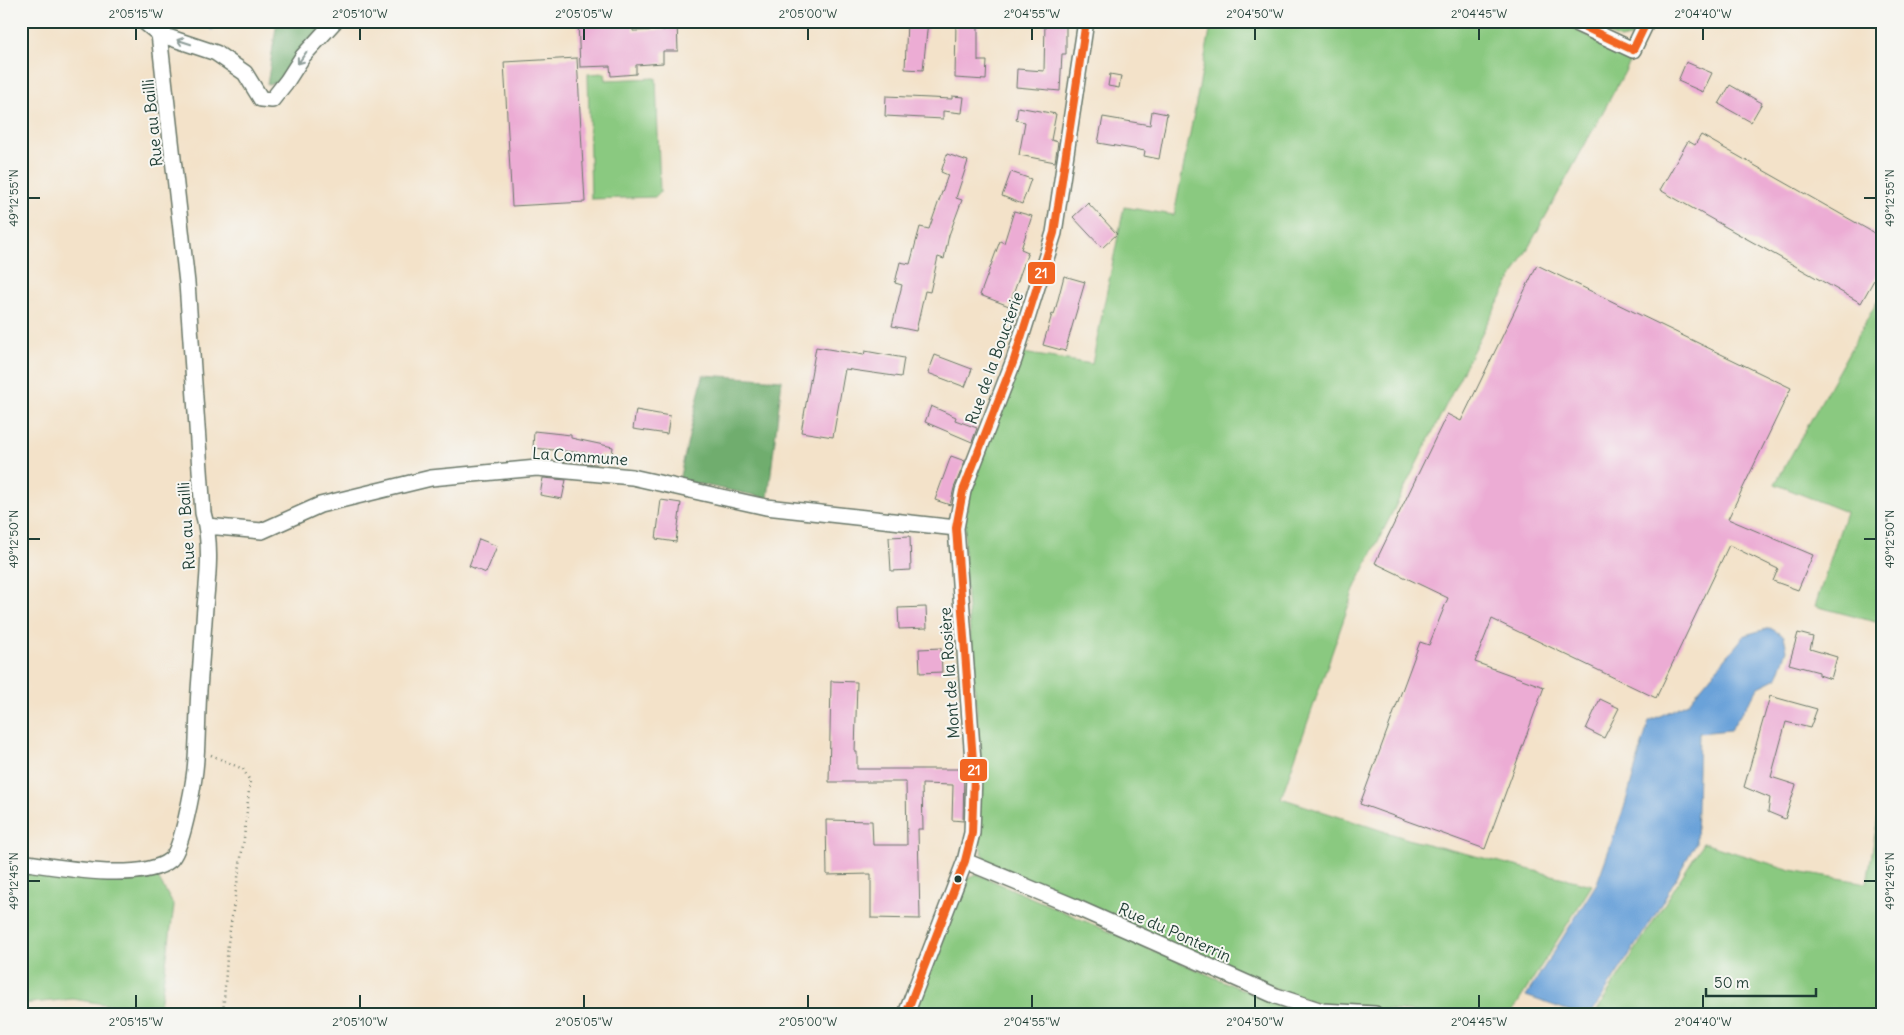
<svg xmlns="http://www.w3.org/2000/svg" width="1904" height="1035" viewBox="0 0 1904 1035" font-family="Delius,sans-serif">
<rect width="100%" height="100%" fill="#f6f6f2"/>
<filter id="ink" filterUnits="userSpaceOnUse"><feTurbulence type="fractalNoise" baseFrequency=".02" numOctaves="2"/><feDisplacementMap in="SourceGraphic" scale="10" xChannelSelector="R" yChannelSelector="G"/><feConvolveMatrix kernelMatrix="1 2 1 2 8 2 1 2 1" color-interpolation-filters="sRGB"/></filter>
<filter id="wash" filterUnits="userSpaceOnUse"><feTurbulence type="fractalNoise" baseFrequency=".0096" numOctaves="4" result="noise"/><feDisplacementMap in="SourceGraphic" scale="20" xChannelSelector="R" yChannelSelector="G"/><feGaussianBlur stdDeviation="1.12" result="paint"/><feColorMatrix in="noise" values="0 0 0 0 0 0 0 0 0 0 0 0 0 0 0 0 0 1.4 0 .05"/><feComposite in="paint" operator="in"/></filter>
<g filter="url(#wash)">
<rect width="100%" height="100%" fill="#f3e2c9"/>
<path fill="#8ac980" stroke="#54835a" d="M1212,21h345l76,36 -146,266 -132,264 -74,211 130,42 181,45 -81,129h-75l-117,-10 -91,-33 -239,-108 -7,-10 -3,-12 1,-88 -16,-192 1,-44 8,-39 50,-125 69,11 32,-157 50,8z
M1583,21h57l-5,15 -15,3z
M605,73l1,7 50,-2 4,114 -5,5 -64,2 -3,-125z
M1883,291v333l-68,-18 31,-94 -71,-28z
M1883,787v227h-288l108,-171 88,27 76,13z
M21,866l64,10 73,2 16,28 -15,107 -86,-14 -52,5z
M977,874l310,135 23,5h-395l50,-135z"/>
<path fill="#6fad6e" stroke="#477551" d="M277,21h49l-44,59 -15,5z
M703,375l79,5 -14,118 -89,-18z"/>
<path fill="#6ba2d9" stroke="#457086" d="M1770,628l14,8 3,14 -10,28 -18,9 -29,43 -31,3 -3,110 -41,72 -64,99h-13l-52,-18 71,-113 27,-75 25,-87 39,-18 57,-68z"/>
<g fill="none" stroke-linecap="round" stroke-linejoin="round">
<path stroke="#6ba2d9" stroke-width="4.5" d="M212,28l2,-7"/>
</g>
<g id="blocks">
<path fill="#ecacd4" d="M578,21h16v5l39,-1v6l31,-1v-9h13l1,30h-15v12l-27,2v9l-25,2 -1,-10 -30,1z
M907,21h21l-5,49 -18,-1z
M956,21h22v40h9l-1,19 -31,-2z
M1045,21h21v33h-4l-2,37 -44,-4 1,-18 27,2z
M577,58l8,144 -73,4 -8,-144z
M1686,62l26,11 -9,19 -25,-11z
M1110,74l11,2 -2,12 -11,-2z
M1730,85l32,18 -11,19 -32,-18z
M886,96l66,3v-3l12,1 -2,16 -19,-2v8l-58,-3z
M1018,107l38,7 -5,26 7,2 -3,20 -36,-7 6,-33 -9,-2z
M1152,111l15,3 -8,45 -15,-3 1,-5 -47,-8 5,-26 47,8z
M1701,135l182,103v26l-22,39 -201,-113 28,-49 7,4z
M947,154l21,7 -12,37 6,2 -13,35 -5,24 -6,-2 -8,35 -5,-1 -9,40 -24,-5 10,-41 -7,-2 5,-21 10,2 10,-37 9,2 19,-54 -7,-3z
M1011,172l20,7 -9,25 -20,-8z
M1088,203l29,31 -15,14 -29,-31z
M1014,211l18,5 -11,33 7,3 -19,54 -29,-11 20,-54 4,2z
M1537,265l254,123 -63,131 85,36 -15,35 -25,-9 5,-12 -49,-24 -73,153 -164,-79 -17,43 69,25 -59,162 -125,-45 60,-162 9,3 19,-47 -73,-35 72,-149 14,7z
M1064,276l21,6 -20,69 -22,-6 9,-31 2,1z
M816,347l48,8 1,-4 39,7 -3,19 -56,-8 -12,68 -32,-5z
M935,355l37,14 -7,18 -37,-14z
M931,406l25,11 -1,3 22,8 -5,14 -47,-20z
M636,410l34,6 -3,18 -34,-5z
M534,431l37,4v3l42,9 -1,8 -13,-1 -2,10 -14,-1 2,-10 -52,-5z
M951,456l14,5 -11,27 -4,17 -15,-5z
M543,478l23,2 -4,19 -22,-4z
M661,500l20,3 -5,39 -20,-3z
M910,536l1,34 -20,1 -2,-34z
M479,539l18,7 -11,27 -17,-7z
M926,607l1,21 -28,1 -1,-21z
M1798,633l15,4 -3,12 27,8 -6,22 -12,-4v-3l-30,-8z
M941,648l1,24 -22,1 -1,-24z
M831,681l26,1 -2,70h2v17h107l-1,52 -11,-1 1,-35 -31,-1 1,45h-5l2,90 -49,-1v-44l-44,1 -1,-55 46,1 1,24h34l-1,-63h-77z
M1770,696l47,13 -7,19 -24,-6 -15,55 25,8 -11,34 -17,-7 2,-14 -26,-11z
M1600,699l19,9 -15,30 -18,-9z"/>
</g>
</g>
<g filter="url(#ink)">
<use href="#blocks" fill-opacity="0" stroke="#697768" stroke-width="1"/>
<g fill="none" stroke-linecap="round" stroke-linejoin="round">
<defs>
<path id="minor" d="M143,21l16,13 57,19 29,20 16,26 11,1 15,-19 16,-25 32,-35
M1571,21l62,29 14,-29
M207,526l55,5 58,-26 111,-27 106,-10 95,9 134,30 190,21
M965,861l108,45 203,90 46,15 53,3
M21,862c35,5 121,21 149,-2 12,-9 23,-73 25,-90 3,-27 2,-53 4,-80 2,-28 4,-55 6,-83 3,-30 7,-65 -2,-94l-16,-230 -28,-249
M906,1014l59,-153 7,-28 2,-58 -18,-247 7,-37 51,-131 40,-127 32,-212"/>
</defs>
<use href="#minor" stroke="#697768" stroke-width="18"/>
<path stroke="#697768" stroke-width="2.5" stroke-dasharray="1 4" stroke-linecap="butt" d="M211,755l32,14 7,12 -6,57 -16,105 -5,71"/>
<use href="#minor" stroke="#fff" stroke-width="15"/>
<defs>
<path id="bus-1" d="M1572,21l61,29 14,-29
M906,1014l59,-153 7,-28 2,-58 -18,-247 7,-37 51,-131 40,-127 32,-212"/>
</defs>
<use href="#bus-1" stroke="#f6f6f2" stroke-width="11"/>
<use href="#bus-1" stroke="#f26522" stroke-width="8"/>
</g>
<defs><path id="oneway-shaft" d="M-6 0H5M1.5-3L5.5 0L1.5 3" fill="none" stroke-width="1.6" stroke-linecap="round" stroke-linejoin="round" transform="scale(1.25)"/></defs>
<g stroke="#8f9e9a">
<use href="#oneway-shaft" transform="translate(184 42) rotate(-162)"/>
<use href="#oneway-shaft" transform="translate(302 58) rotate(126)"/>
</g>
</g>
<path fill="none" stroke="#1f3d34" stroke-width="2" d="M136,28v12M360,28v12M584,28v12M808,28v12M1032,28v12M1255,28v12M1479,28v12M1703,28v12M28,198h12M1864,198h12M28,539h12M1864,539h12M28,881h12M1864,881h12M136,995v13M360,995v13M584,995v13M808,995v13M1032,995v13M1255,995v13M1479,995v13M1703,995v13"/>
<circle fill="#1f3d34" stroke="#f6f6f2" stroke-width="2" cx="958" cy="879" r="4.5"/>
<g text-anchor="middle" stroke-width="4" stroke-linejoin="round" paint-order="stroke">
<g font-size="16" fill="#1f3d34" stroke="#f6f6f2">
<text transform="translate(152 123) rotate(-96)" y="6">Rue au Bailli</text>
<text transform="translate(994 358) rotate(-70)" y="6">Rue de la Boucterie</text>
<text transform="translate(580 456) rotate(4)" y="6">La Commune</text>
<text transform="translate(186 526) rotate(-94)" y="6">Rue au Bailli</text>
<text transform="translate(949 673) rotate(-94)" y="6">Mont de la Rosière</text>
<text transform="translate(1175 932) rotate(24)" y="6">Rue du Ponterrin</text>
</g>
</g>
<g stroke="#f6f6f2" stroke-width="2">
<rect x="1027" y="261" width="29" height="24" rx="5" fill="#f26522"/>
<rect x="959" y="758" width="29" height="24" rx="5" fill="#f26522"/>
</g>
<g font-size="14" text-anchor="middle" font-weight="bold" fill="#fff">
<text x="1041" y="278">21</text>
<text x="974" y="775">21</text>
</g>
<rect width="1904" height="1035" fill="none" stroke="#f6f6f2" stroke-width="55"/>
<path d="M1706 988v8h110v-8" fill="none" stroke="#1f3d34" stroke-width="2.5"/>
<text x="1714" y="988" font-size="15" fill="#1f3d34" stroke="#f6f6f2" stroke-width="4" paint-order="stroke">50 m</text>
<rect x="28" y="28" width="1848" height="980" fill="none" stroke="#1f3d34" stroke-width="2"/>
<g font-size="12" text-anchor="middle" fill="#1f3d34">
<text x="136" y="18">2°05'15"W</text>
<text x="360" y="18">2°05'10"W</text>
<text x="584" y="18">2°05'05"W</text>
<text x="808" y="18">2°05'00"W</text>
<text x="1032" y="18">2°04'55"W</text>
<text x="1255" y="18">2°04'50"W</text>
<text x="1479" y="18">2°04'45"W</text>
<text x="1703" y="18">2°04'40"W</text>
<text transform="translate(14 198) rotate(-90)" y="4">49°12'55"N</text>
<text transform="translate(1890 198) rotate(-90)" y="4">49°12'55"N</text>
<text transform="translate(14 539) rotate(-90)" y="4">49°12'50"N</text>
<text transform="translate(1890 539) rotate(-90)" y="4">49°12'50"N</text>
<text transform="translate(14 881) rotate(-90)" y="4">49°12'45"N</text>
<text transform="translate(1890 881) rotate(-90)" y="4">49°12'45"N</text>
<text x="136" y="1026">2°05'15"W</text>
<text x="360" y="1026">2°05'10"W</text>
<text x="584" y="1026">2°05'05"W</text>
<text x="808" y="1026">2°05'00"W</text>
<text x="1032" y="1026">2°04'55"W</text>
<text x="1255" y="1026">2°04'50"W</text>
<text x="1479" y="1026">2°04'45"W</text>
<text x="1703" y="1026">2°04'40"W</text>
</g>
</svg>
